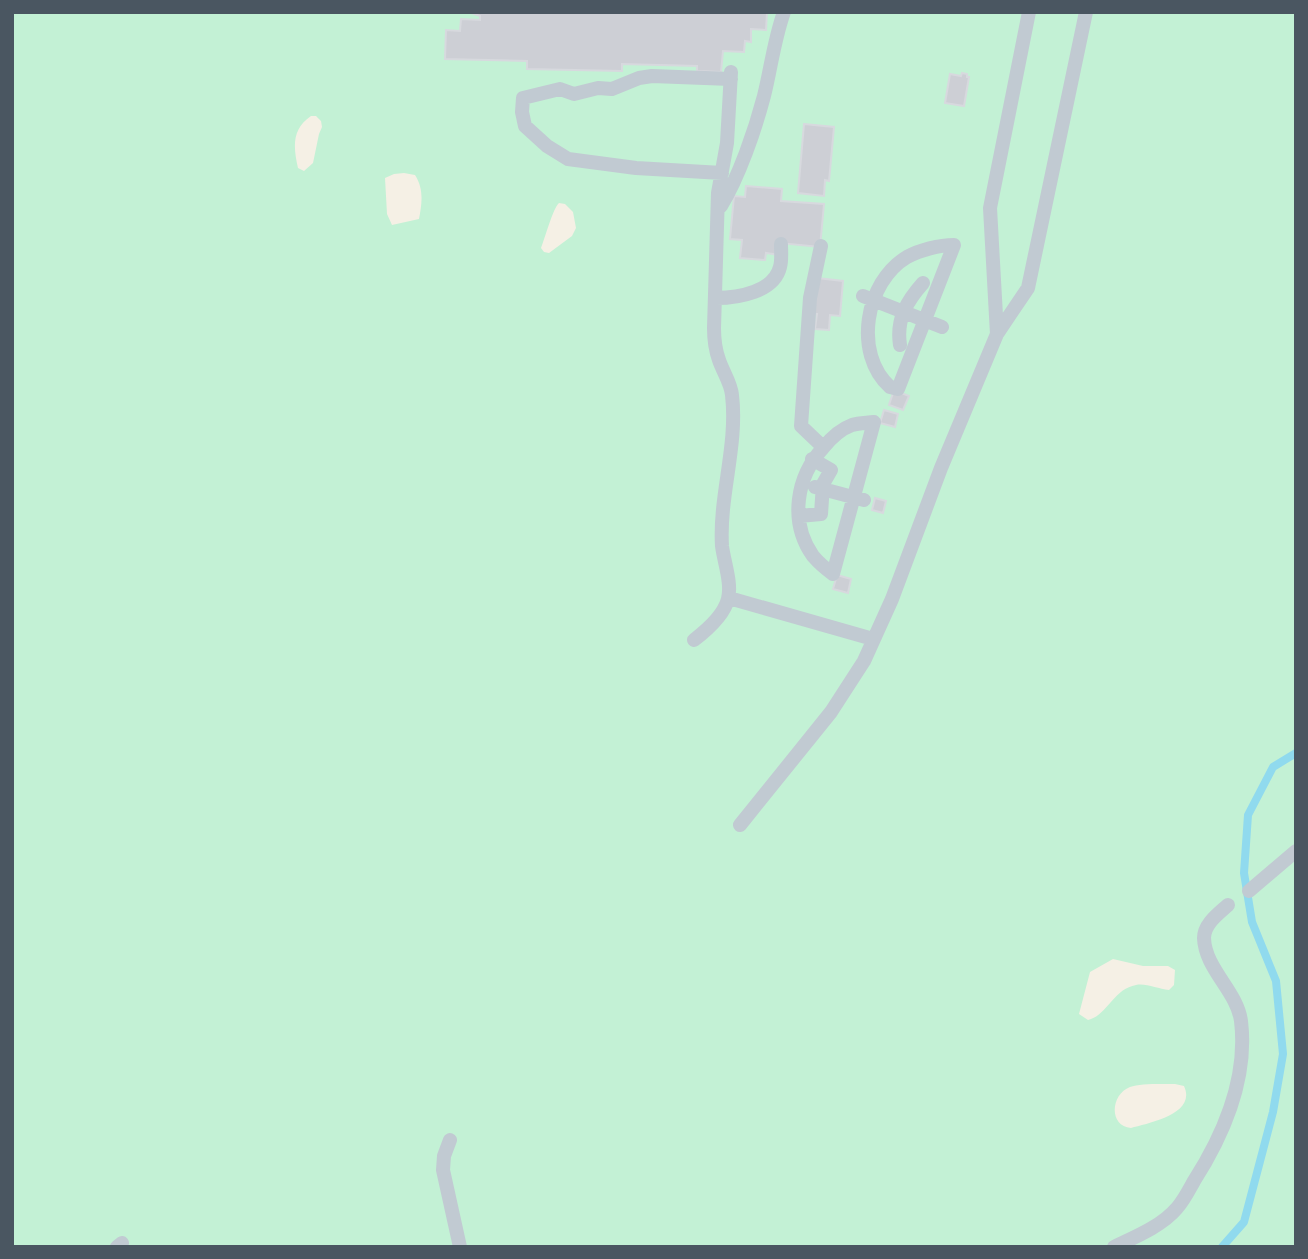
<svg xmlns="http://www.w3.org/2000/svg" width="1308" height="1259" viewBox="0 0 1308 1259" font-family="'Fira Sans',sans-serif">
<rect width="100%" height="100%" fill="#f5f3f3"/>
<path fill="#c3f1d5" d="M12,12h1284v1235h-1284z"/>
<path fill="#f5f0e5" d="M311,116h5l5,5 1,6 -3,7 -6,29 -9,8 -6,-3c-5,-22 -6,-39 13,-52z
M404,173l11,2c9,14 7,28 4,44l-27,6 -5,-11 -2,-36 9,-4z
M559,203l6,1 8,8 3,16 -4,8 -23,17 -5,-1 -3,-4c4,-10 12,-40 18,-45z
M1113,959l30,7h25l7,4 -1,15 -5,5c-11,-1 -23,-7 -33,-5 -23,4 -28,30 -48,35l-9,-6 11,-42z
M1175,1084l9,2c13,28 -35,37 -53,42 -23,-2 -20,-34 -1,-41 10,-4 34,-3 45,-3z"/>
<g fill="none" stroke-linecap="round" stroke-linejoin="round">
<path stroke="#90daee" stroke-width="8" d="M1222,1247l22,-25 29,-110 10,-58 -7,-73 -24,-59 -8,-49 4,-58 25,-48 23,-14"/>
</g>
<path fill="#cdcfd5" stroke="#d7d9de" stroke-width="2" d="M469,12h298l-1,18 -15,-1v13l-6,-1 -1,11 -21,-1 -2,21 -24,-1v-5l-75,-2v7l-95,-2v-8l-82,-2 1,-29 14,1 1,-12 19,1v-4z
M962,73l5,1v3h2l-5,29 -19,-3 5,-29 11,2z
M804,124l30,3 -5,54 -4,-1 -1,16 -26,-3z
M746,186l36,3 -1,12 43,3 -4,43 -40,-4 -1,12 -13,-2 -1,7 -25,-2 2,-18 -12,-1 4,-43 11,1z
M817,278l26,3 -3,35 -10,-1 -1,15 -14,-1 2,-15h-4z
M894,390l15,6 -6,14 -14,-5z
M884,410l14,4 -3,13 -15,-4z
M875,498l11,3 -3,12 -11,-3z
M837,575l14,4 -3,14 -15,-4z"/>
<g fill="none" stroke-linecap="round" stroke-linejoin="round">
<path stroke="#c1cad2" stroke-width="14" d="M722,173l-86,-5 -68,-9 -21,-13 -22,-20 -3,-14 1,-14 37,-9 14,5 24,-6 14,1 27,-11 13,-2 79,3
M721,206c18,-29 34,-76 43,-110 7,-28 10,-56 20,-84
M954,245l-56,144 -8,-2c-37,-33 -25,-105 17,-130 13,-7 32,-12 47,-12z
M821,246l-11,52 -9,128 22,21
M863,296l79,31
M716,298c22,0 58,-6 64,-31 2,-7 1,-16 1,-23
M997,334l-7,-126 39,-196
M900,345c-4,-26 7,-44 23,-62
M874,422l-41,152c-7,-5 -14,-11 -20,-18 -24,-34 -17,-79 10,-108 8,-10 18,-19 29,-23 7,-2 15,-2 22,-3z
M815,487l49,13
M799,516l22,-2 2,-30 8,-14 -19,-11
M729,598l144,41
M694,640c13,-10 30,-25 34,-41 4,-16 -4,-37 -6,-53 -3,-51 16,-100 10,-151 -1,-12 -9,-23 -13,-35 -4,-11 -5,-20 -5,-32l4,-135 9,-50 4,-71
M740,825l91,-113 33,-51 28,-62 49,-131 56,-134 31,-46 58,-276
M1249,891l47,-40
M450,1140l-6,16 -1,14 17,77
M117,1247l5,-4
M1114,1247c21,-10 48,-21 63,-39 7,-8 12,-18 17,-27 30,-47 54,-103 47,-160 -4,-30 -36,-52 -37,-83 0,-14 14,-24 24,-33"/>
</g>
<rect width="1308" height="1259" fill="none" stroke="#4a5661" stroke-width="28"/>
</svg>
